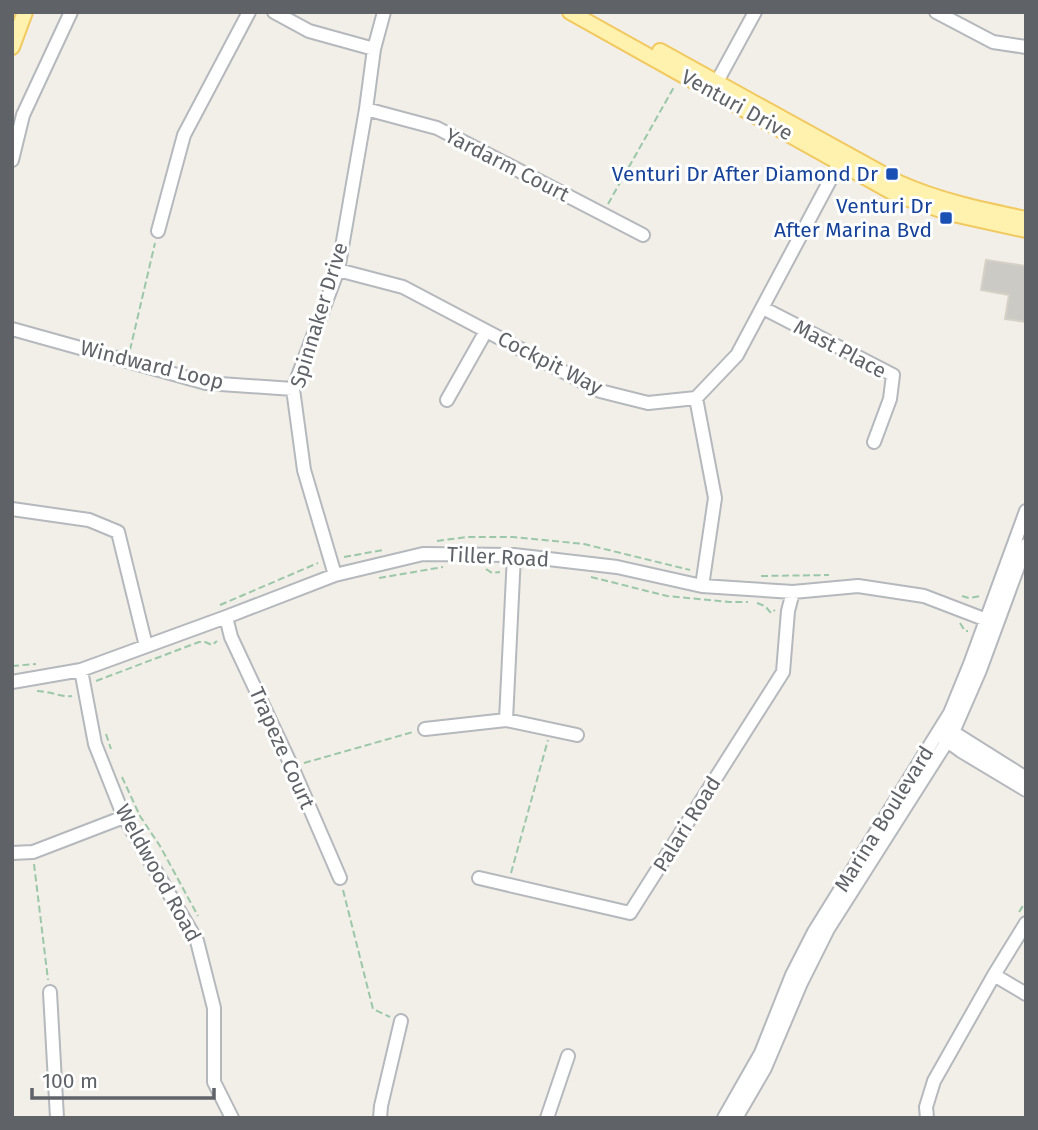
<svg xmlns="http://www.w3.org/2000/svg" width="1038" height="1130" viewBox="0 0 1038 1130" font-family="'Fira Sans',sans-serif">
<rect width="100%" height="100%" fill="#f1efe8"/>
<path fill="#cccac5" stroke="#d6d1c6" stroke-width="2" d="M986,260l40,6v56l-21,-3 4,-24 -28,-5z"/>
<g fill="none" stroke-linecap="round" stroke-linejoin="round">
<defs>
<path id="minor" d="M274,12l35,19 65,18
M936,12l57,30 33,5
M713,89l42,-77
M366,109l71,19 206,107
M12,160l11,-45 48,-103
M158,231l26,-96 65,-123
M338,270l65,17 197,104 48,12 48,-5 41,-43 107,-201
M763,308l130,67 -3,24 -16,43
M12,329l194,54 87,6
M696,398l19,100 -13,88
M447,400l39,-69
M12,509l77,11 29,12 28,114
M335,575l-31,-105 -11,-81 45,-119 28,-161 8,-60 10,-37
M226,617l5,20 61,130 48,111
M81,670l14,74 29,73 73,124 17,67v74l18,36
M12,682l69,-12 145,-53 109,-42 88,-21 91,1 103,12 85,19 91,6 65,-6 66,10 73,28
M506,720l8,-165
M425,729l81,-9 71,15
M945,730l8,2 73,46
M943,738l18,13 65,39
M12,853l21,-1 91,-35
M479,878l151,35 153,-241 5,-61 5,-19
M994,975l32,19
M50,992l7,126
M380,1118l1,-12 20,-85
M547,1118l21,-62
M724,1118l37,-65 31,-78 22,-43 136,-219 20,-49 56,-153
M736,1118l29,-50 36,-85 27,-54 125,-197 27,-62 46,-125
M927,1118l-1,-11 8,-26 60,-106 32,-52"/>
<path id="major" d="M570,12l327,183 56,19 73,16
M12,47l13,-35
M660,51l239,132c40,18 84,27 127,36"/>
</defs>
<use href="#minor" stroke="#b5b8bc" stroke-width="16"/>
<use href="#major" stroke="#f2c960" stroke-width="18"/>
<path stroke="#9cc7a9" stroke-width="2" stroke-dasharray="7 3.5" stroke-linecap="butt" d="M608,204l66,-117
M130,350l25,-107
M437,541l30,-4h46l71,7 106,26
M344,557l39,-7
M486,569l6,4 8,-1
M761,576l68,-1
M591,577l76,19 62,6h19
M379,578l64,-11
M962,596l7,2 11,-2
M757,603l8,3 6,7 4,-3
M220,605l98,-42
M960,623l5,8h3
M12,666l24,-2
M96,681l103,-39h6l7,3 5,-4
M37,691c11,0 28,7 35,5
M106,734l5,15
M304,763l109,-31
M122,777l18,39 20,30 38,70
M34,864l14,116
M511,873l37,-133
M343,890l30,119 17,8
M1019,912l7,-11"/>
<use href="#minor" stroke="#fff" stroke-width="12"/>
<use href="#major" stroke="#fff2af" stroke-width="14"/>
</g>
<g fill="#1a4fb4" stroke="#fff" stroke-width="2.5">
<rect x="885" y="167" width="14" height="14" rx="3.5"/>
<rect x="939" y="211" width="14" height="14" rx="3.5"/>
</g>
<g text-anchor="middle" stroke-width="6" stroke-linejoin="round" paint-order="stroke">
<g font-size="21" fill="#5f6368" stroke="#fff">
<text transform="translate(737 105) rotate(29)" y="7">Venturi Drive</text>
<text transform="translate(507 165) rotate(27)" y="7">Yardarm Court</text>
<text transform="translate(319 315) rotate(-73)" y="7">Spinnaker Drive</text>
<text transform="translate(840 349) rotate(28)" y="7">Mast Place</text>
<text transform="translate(550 363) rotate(27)" y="7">Cockpit Way</text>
<text transform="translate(152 365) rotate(14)" y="7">Windward Loop</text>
<text transform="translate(498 557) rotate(3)" y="7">Tiller Road</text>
<text transform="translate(282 748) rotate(66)" y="7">Trapeze Court</text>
<text transform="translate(884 819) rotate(-58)" y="7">Marina Boulevard</text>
<text transform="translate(687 824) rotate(-58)" y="7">Palari Road</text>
<text transform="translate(158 873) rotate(61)" y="7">Weldwood Road</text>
</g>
<g font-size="21" fill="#164399" stroke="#fff" text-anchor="end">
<text x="878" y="181">Venturi Dr After Diamond Dr</text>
<text x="932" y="213">Venturi Dr<tspan x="932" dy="24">After Marina Bvd</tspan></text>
</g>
</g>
<rect width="1038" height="1130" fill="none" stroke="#5f6368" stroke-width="28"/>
<path d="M32 1088v10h182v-10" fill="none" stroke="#5f6368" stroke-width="3.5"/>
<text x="42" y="1088" font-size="21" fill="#5f6368" stroke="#ffffff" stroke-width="5" paint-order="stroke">100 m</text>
</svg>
